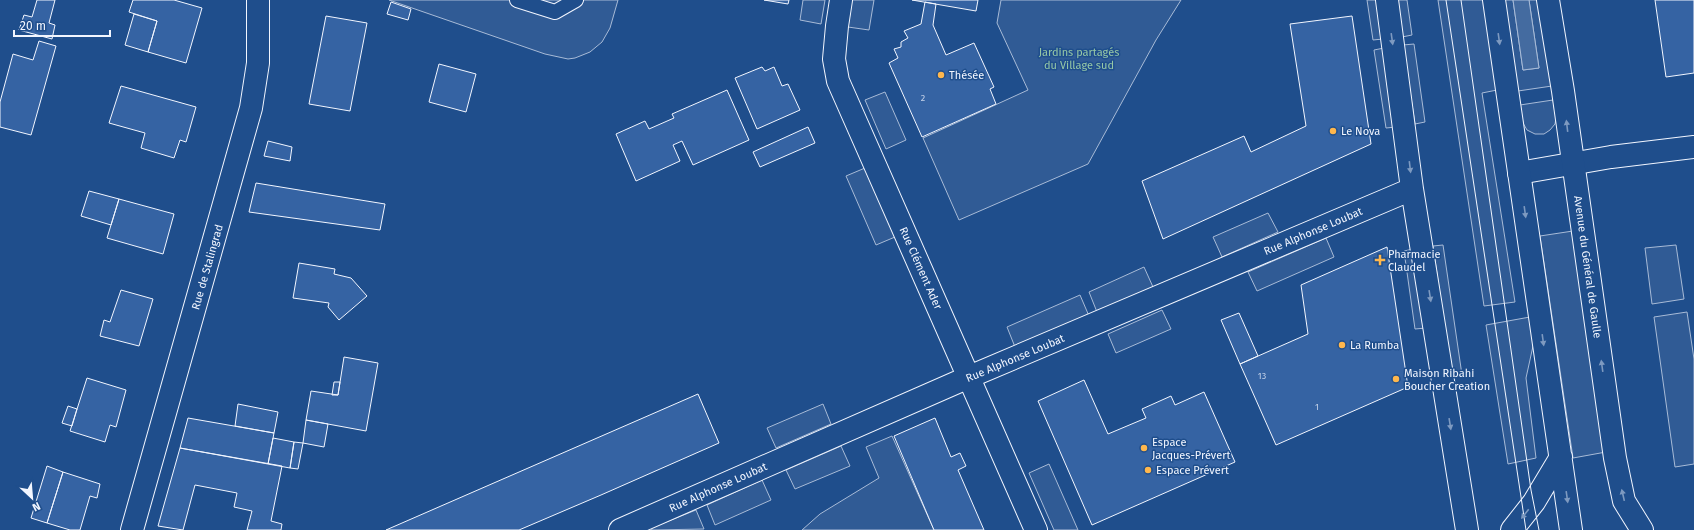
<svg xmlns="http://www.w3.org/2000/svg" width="1694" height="530" viewBox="0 0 1694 530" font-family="'Fira Sans',sans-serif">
<rect width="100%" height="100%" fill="#1f4e8c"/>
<path fill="#305b95" stroke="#a8bbd7" d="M389,0h229l-8,28 -8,14 -12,10 -15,6 -7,1 -23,-5z
M803,0h22l-4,24 -21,-4z
M852,0h22l-5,30 -21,-3z
M1001,0h180l-25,40 -68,124 -129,56 -36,-82 105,-48 -31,-67z
M1367,0h10l6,39 -10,1z
M1397,0h10l5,35 -10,2z
M1438,0h46l13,90 -15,3 33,209 -31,4z
M1504,0h9l10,70 16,-2 -10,-68h9l14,86 -34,5z
M1414,44l11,78 -10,2 -12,-79z
M1384,48l12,79 -10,1 -12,-78z
M885,92l21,48 -20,9 -21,-49z
M1553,100l3,18 -1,6 -5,6 -6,4h-9l-8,-4 -4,-7 -3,-18z
M865,168l30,69 -19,8 -30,-69z
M1268,213l10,19 -56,25 -9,-20z
M1573,231l33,221 -33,6 -33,-222z
M1326,238l8,19 -77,34 -9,-19z
M1443,245l19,130 -10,2 -19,-131z
M1676,245l8,54 -32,5 -7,-56z
M1413,249l13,79 -11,1 -11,-78z
M1144,267l9,20 -56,25 -8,-20z
M1080,295l9,21 -74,31 -8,-20z
M1162,310l9,19 -55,24 -8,-19z
M1687,312l7,47v105l-19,3 -21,-150z
M1530,317l3,29 -7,32 10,80 -28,6 -22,-139z
M823,404l8,20 -55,24 -9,-20z
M892,436l42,94h-132l18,-16 59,-36 -13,-31z
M841,446l9,20 -55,23 -9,-19z
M1049,464l29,66h-24l-25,-57z
M762,480l9,20 -56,25 -8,-20z
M696,510l8,19 -52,1 -1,-2z"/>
<path fill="#446ba0" stroke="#a8bbd7" d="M1513,0h16l10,68 -16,2z"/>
<path fill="#3563a3" stroke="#f2f6ff" d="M37,0h18l-6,23 6,2 -3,14 -33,-9 5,-15 8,2z
M133,0h41l28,8 -16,55 -38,-11 9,-31 -28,-9z
M764,0h25l-1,4z
M912,0h66l-2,11z
M1655,0h39v73l-28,4z
M391,2l20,7 -3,11 -21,-6z
M925,2l11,2 -3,21 13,30 28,-12 20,44 -4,2 6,15 -74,33 -33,-74 9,-5 -4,-9 7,-2v-5l7,-4 -4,-7 17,-7z
M134,14l23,7 -9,31 -23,-7z
M326,16l41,7 -17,88 -41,-7z
M1352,16l19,128 -208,95 -21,-58 102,-45 7,16 55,-26 -16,-102z
M39,41l17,5 -25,89 -31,-8v-25l13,-48 20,6z
M439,64l37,10 -10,38 -37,-10z
M762,67l3,4 9,-4 8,19 6,-2 12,26 -43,19 -22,-51z
M121,86l75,21 -10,35 -6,-2 -6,18 -33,-10 4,-15 -36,-10z
M727,90l22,50 -56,25 -11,-24 -9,4 7,16 -44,20 -20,-47 29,-13 4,8 25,-11 -2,-4z
M808,127l7,16 -55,24 -7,-15z
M268,141l24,6 -2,14 -26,-5z
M256,183l129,21 -5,26 -131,-18z
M89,191l30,8 -8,26 -30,-9z
M119,199l55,15 -11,40 -56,-16z
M1387,247l21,140 -132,58 -36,-81 68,-30 -7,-49z
M299,263l36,6 -1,5 17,4 16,18 -28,24 -11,-13 1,-4 -36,-5z
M121,290l32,9 -14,47 -39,-10 4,-16 6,2z
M1239,313l19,43 -18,8 -19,-44z
M344,357l34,6 -12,68 -60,-11 5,-29 27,4z
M87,378l39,12 -10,37 -6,-2 -5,17 -35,-11z
M1084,380l24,54 38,-16 -4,-9 29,-13 4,9 29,-13 31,70 -143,63 -54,-124z
M334,382h6l-2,13h-6z
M698,394l21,49 -118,52 -82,35h-133z
M238,404l40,8 -4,21 -39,-7z
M68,406l9,3 -5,17 -10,-3z
M188,418l86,15 -6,31 -88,-16z
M935,418l16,39 9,-4 6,13 -8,4 26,60h-50l-40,-94z
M306,420l22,4 -4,23 -21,-4z
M273,438l21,4 -4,26 -22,-4z
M294,442l9,1 -5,26 -8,-1z
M180,448l102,18 -11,55 11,3 -1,6h-34l5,-19 -18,-4 3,-14 -42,-8 -12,45 -25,-4z
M47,466l16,6 -16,51 -16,-5z
M63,472l37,12 -3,14 -7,-2 -10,34h-10l-23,-7z"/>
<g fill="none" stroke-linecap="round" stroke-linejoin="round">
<defs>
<path id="service" d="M517,0l38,12 21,-12"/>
<path id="minor" d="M841,0l-4,26 -3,33 4,22 198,449
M1387,0l25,189 55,341
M1519,173l92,-16 83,-10
M620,530l349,-153 443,-188"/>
<path id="tertiary" d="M132,530l119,-422 7,-45v-63"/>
<path id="secondary" d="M1494,0l77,530
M1548,0l15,91 52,367 9,43 18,29
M1512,530l22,-28 27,-45"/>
</defs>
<use href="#service" stroke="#f2f6ff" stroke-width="16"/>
<use href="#minor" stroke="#f2f6ff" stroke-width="24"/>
<use href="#tertiary" stroke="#f2f6ff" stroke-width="24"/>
<use href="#secondary" stroke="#f2f6ff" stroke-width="24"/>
<use href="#service" stroke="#1f4e8c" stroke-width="14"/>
<use href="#minor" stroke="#1f4e8c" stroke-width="22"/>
<use href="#tertiary" stroke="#1f4e8c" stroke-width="22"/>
<use href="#secondary" stroke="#1f4e8c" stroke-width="22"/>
<path stroke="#f2f6ff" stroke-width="1" d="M1446,0l80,530
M1461,0l70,490 8,40"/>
</g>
<defs><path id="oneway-solid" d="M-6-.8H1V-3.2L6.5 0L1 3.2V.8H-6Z"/></defs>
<g fill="#7e9ac0">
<use href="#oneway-solid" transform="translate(1392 39) rotate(82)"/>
<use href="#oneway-solid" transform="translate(1499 39) rotate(82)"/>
<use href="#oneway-solid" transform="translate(1567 126) rotate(-97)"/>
<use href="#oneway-solid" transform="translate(1410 167) rotate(83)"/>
<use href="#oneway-solid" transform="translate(1525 212) rotate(82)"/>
<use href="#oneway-solid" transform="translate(1430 296) rotate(81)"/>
<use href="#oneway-solid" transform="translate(1543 340) rotate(82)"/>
<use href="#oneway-solid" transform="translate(1602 366) rotate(-98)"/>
<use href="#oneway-solid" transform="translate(1450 424) rotate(81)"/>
<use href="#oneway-solid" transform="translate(1623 495) rotate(-103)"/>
<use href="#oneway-solid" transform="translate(1567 497) rotate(82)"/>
<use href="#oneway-solid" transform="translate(1525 514) rotate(128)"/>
</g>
<g fill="#ffb74d" stroke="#1f4e8c" stroke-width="1.5">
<circle cx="941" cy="75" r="4"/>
<circle cx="1333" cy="131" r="4"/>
<path d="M1378 254h4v4h4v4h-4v4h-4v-4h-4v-4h4z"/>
<circle cx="1342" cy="345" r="4"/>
<circle cx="1396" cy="379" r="4"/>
<circle cx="1144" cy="448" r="4"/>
<circle cx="1148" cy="470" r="4"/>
</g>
<g text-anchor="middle" stroke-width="3" stroke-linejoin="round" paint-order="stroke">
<g font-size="9" fill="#c3d1e8">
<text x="923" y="101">2</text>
<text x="1262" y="379">13</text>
<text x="1317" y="410">1</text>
</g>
<g font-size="11" fill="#97c8a6" stroke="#1f4e8c">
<text x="1079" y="56">Jardins partagés<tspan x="1079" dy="13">du Village sud</tspan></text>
</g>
<g font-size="11" fill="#f2f6ff" stroke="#1f4e8c" text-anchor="start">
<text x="949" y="79">Thésée</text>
<text x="1341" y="135">Le Nova</text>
<text x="1388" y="258">Pharmacie<tspan x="1388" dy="13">Claudel</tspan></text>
<text x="1350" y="349">La Rumba</text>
<text x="1404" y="377">Maison Ribahi<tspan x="1404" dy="13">Boucher Creation</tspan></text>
<text x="1152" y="446">Espace<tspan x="1152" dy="13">Jacques-Prévert</tspan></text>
<text x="1156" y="474">Espace Prévert</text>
</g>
<g font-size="11" fill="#f2f6ff" stroke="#1f4e8c">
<text transform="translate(1313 231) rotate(-23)" y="4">Rue Alphonse Loubat</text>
<text transform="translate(207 267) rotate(-74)" y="4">Rue de Stalingrad</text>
<text transform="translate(1588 267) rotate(82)" y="4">Avenue du Général de Gaulle</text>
<text transform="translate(921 268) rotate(66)" y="4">Rue Clément Ader</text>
<text transform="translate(1015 358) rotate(-23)" y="4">Rue Alphonse Loubat</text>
<text transform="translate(718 487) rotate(-24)" y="4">Rue Alphonse Loubat</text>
</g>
</g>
<g transform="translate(32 498) rotate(154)" stroke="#1f4e8c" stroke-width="3" paint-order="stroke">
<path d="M0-3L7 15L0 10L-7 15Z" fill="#f2f6ff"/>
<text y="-6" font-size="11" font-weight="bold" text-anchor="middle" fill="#f2f6ff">N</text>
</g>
<path d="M14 30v6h96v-6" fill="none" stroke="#f2f6ff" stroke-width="2"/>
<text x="20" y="30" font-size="12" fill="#f2f6ff" stroke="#1f4e8c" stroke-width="3" paint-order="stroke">20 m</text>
</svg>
